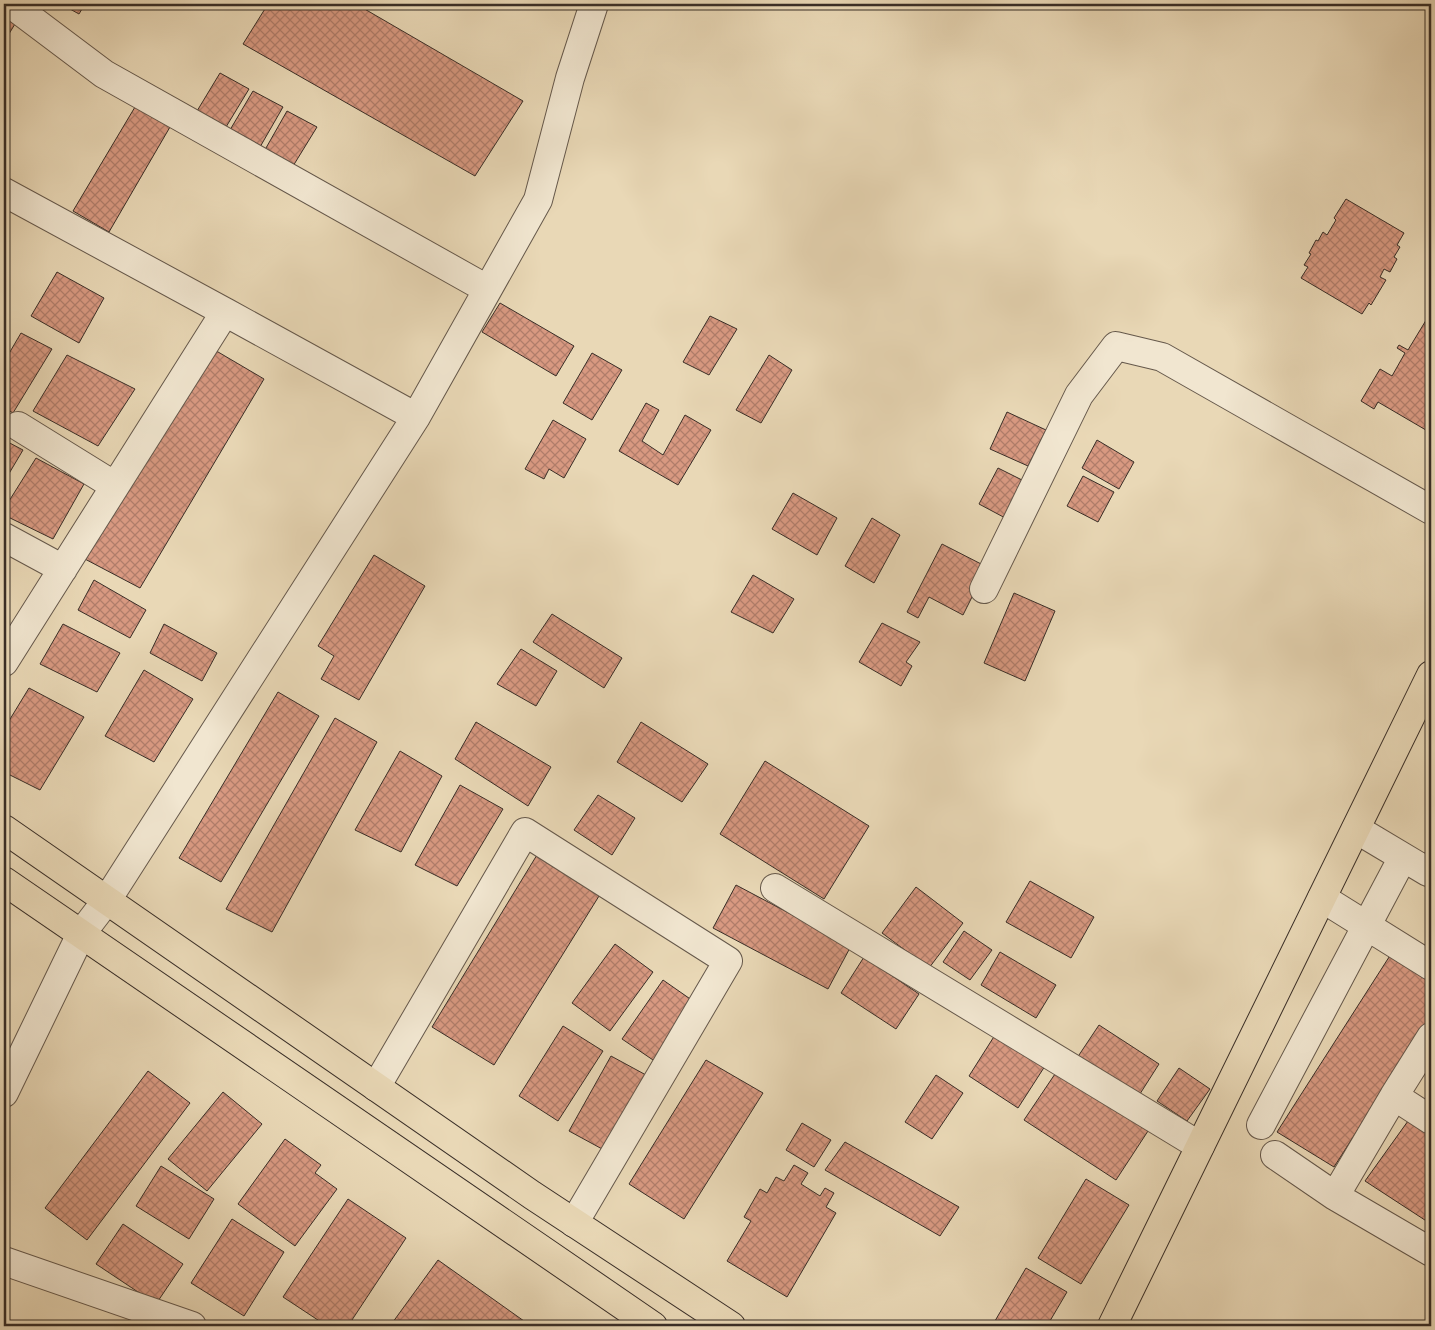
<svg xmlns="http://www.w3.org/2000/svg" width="1435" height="1330" viewBox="0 0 1435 1330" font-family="'IM FELL French Canon',serif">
<defs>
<pattern id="building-cross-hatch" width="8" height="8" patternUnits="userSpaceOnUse" patternTransform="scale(1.25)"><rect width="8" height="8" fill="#d89981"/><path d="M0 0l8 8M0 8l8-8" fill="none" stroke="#b07d6a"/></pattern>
</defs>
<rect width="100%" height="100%" fill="#e9d8b6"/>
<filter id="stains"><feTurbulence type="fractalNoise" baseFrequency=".004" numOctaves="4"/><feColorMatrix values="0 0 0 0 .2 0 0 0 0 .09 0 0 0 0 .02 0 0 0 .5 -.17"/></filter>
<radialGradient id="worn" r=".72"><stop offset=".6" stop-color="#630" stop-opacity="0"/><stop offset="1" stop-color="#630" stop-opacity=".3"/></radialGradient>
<path fill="url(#building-cross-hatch)" stroke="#392e27" d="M61,4h24l-6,10z
M268,4h88l167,97 -48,75 -232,-132z
M4,17l11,7 -11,18z
M220,73l29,16 -26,43 -29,-16z
M253,91l30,16 -27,47 -29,-19z
M135,107l35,20 -61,105 -36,-21z
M287,111l30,16 -27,44 -28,-16z
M1346,199l58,34 -7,12 3,2 -6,10 3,2 -7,13 -6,-3 -4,8 6,3 -15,25 -2,-2 -7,11 -61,-36 7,-11 -4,-2 7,-11 -2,-1 7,-13 2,1 5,-9 4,3 9,-15 -2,-2z
M57,272l47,26 -25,45 -48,-27z
M500,303l74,43 -18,30 -74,-44z
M1431,312v121l-53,-31 -4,7 -13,-8 19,-32 12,7 13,-23 -8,-5 2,-3 9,5z
M710,316l27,13 -28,46 -26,-13z
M21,333l31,16 -39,64 -9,-5v-46z
M213,349l51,30 -124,209 -57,-30z
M592,353l30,17 -30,50 -29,-17z
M67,355l68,34 -37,57 -65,-35z
M769,355l23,15 -31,53 -25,-13z
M646,403l13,7 -17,31 21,14 22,-40 26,15 -33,55 -59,-34z
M1007,412l39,18 -18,36 -38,-17z
M553,420l33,19 -22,39 -15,-9 -5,10 -19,-10z
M4,440l19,10 -19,32z
M1097,440l37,22 -15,27 -37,-21z
M36,458l48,26 -31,55 -49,-24v-6z
M998,468l30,15 -19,37 -30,-16z
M1083,476l31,16 -16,30 -31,-16z
M793,493l44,25 -20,37 -45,-26z
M872,518l28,17 -26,48 -29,-17z
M942,544l45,23 -24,48 -34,-18 -11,21 -11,-6z
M374,555l51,31 -66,114 -38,-21 13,-23 -16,-10z
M753,575l41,24 -21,34 -42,-21z
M94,580l52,30 -16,28 -52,-28z
M1014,593l41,18 -30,70 -41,-18z
M552,614l70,44 -18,30 -71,-46z
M882,623l38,19 -14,20 6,4 -11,20 -42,-24z
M63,624l57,29 -23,39 -57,-28z
M164,624l53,29 -15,28 -52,-28z
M521,649l36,22 -21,35 -39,-22z
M144,670l49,29 -39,63 -49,-26z
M29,688l55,29 -44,73 -36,-18v-43z
M278,692l41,24 -98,166 -42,-24z
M335,718l42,24 -105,190 -46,-23z
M476,722l75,45 -23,39 -73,-47z
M641,722l67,42 -26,38 -65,-40z
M400,751l42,25 -41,76 -46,-22z
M765,761l104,65 -45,73 -104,-65z
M460,785l43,24 -46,77 -42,-21z
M598,795l37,23 -23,37 -38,-25z
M540,850l64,38 -110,177 -62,-38z
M1030,881l64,36 -23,41 -65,-36z
M736,885l115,61 -23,43 -115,-61z
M916,887l47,36 -34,45 -47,-35z
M964,931l28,19 -22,30 -27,-18z
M615,944l38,28 -43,59 -38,-28z
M1000,952l56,33 -20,33 -55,-33z
M1391,954l40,23v38l-97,152 -57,-35z
M864,957l55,37 -23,35 -55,-36z
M663,980l33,23 -40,59 -34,-23z
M1099,1025l60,39 -21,33 -61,-39z
M563,1026l40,25 -45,70 -39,-25z
M995,1035l50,31 -27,42 -49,-32z
M611,1056l35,19 -42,75 -35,-19z
M706,1060l57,33 -79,126 -55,-35z
M1179,1068l31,21 -23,32 -30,-20z
M148,1071l42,32 -103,137 -42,-32z
M1057,1071l91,60 -32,49 -92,-60z
M936,1075l27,18 -31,46 -27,-17z
M223,1092l39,32 -55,67 -39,-32z
M1408,1121l23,15v88l-66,-43z
M802,1123l29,17 -17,27 -28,-17z
M285,1139l36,26 -6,8 22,16 -42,57 -57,-42z
M845,1142l114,65 -19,29 -115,-66z
M794,1165l14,8 -7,11 19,12 5,-8 9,5 -8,14 10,6 -49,84 -60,-36 24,-40 -7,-4 16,-28 7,4 9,-16 8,4z
M161,1166l53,33 -25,40 -53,-33z
M1086,1179l43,26 -48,79 -43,-26z
M348,1199l58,39 -58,88h-21l-44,-29z
M232,1219l52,33 -40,64 -53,-33z
M123,1224l60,40 -27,40 -60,-40z
M438,1260l93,66h-141z
M1026,1268l41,24 -20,34h-55z"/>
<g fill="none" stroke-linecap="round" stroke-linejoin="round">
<defs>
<path id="minor" d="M11,4l93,70 383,215
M4,192l221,120
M416,417l122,-217 32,-122 24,-74
M18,426l97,60
M4,537l59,32
M984,589l95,-194 37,-49 46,11 269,153
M4,662l221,-350 191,105 -309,483 -26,34 -77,159
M1356,829l72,43 3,-6
M775,888l425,258
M1322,898l109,68
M1431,1037l-37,59 37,24
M376,1087l149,-255 203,129 -154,262
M1261,1125l142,-268
M1275,1155l60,41 96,56
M1335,1196l59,-100
M4,1261l188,65"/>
<path id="major" d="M4,829l528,366 199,131
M4,881l649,445
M1112,1326l319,-651"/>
</defs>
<use href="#minor" stroke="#65584b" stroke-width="30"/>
<use href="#major" stroke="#392e27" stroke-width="30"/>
<use href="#minor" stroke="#f1e6d0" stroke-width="28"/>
<use href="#major" stroke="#e9d8b6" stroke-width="28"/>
</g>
<rect width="1435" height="1330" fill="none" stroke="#e9d8b6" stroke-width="20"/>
<rect x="5" y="5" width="1425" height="1320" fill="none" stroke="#392e27" stroke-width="2.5"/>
<rect x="10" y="10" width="1415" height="1310" fill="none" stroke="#392e27"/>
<rect width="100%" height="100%" filter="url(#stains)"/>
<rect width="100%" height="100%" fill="url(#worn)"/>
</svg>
